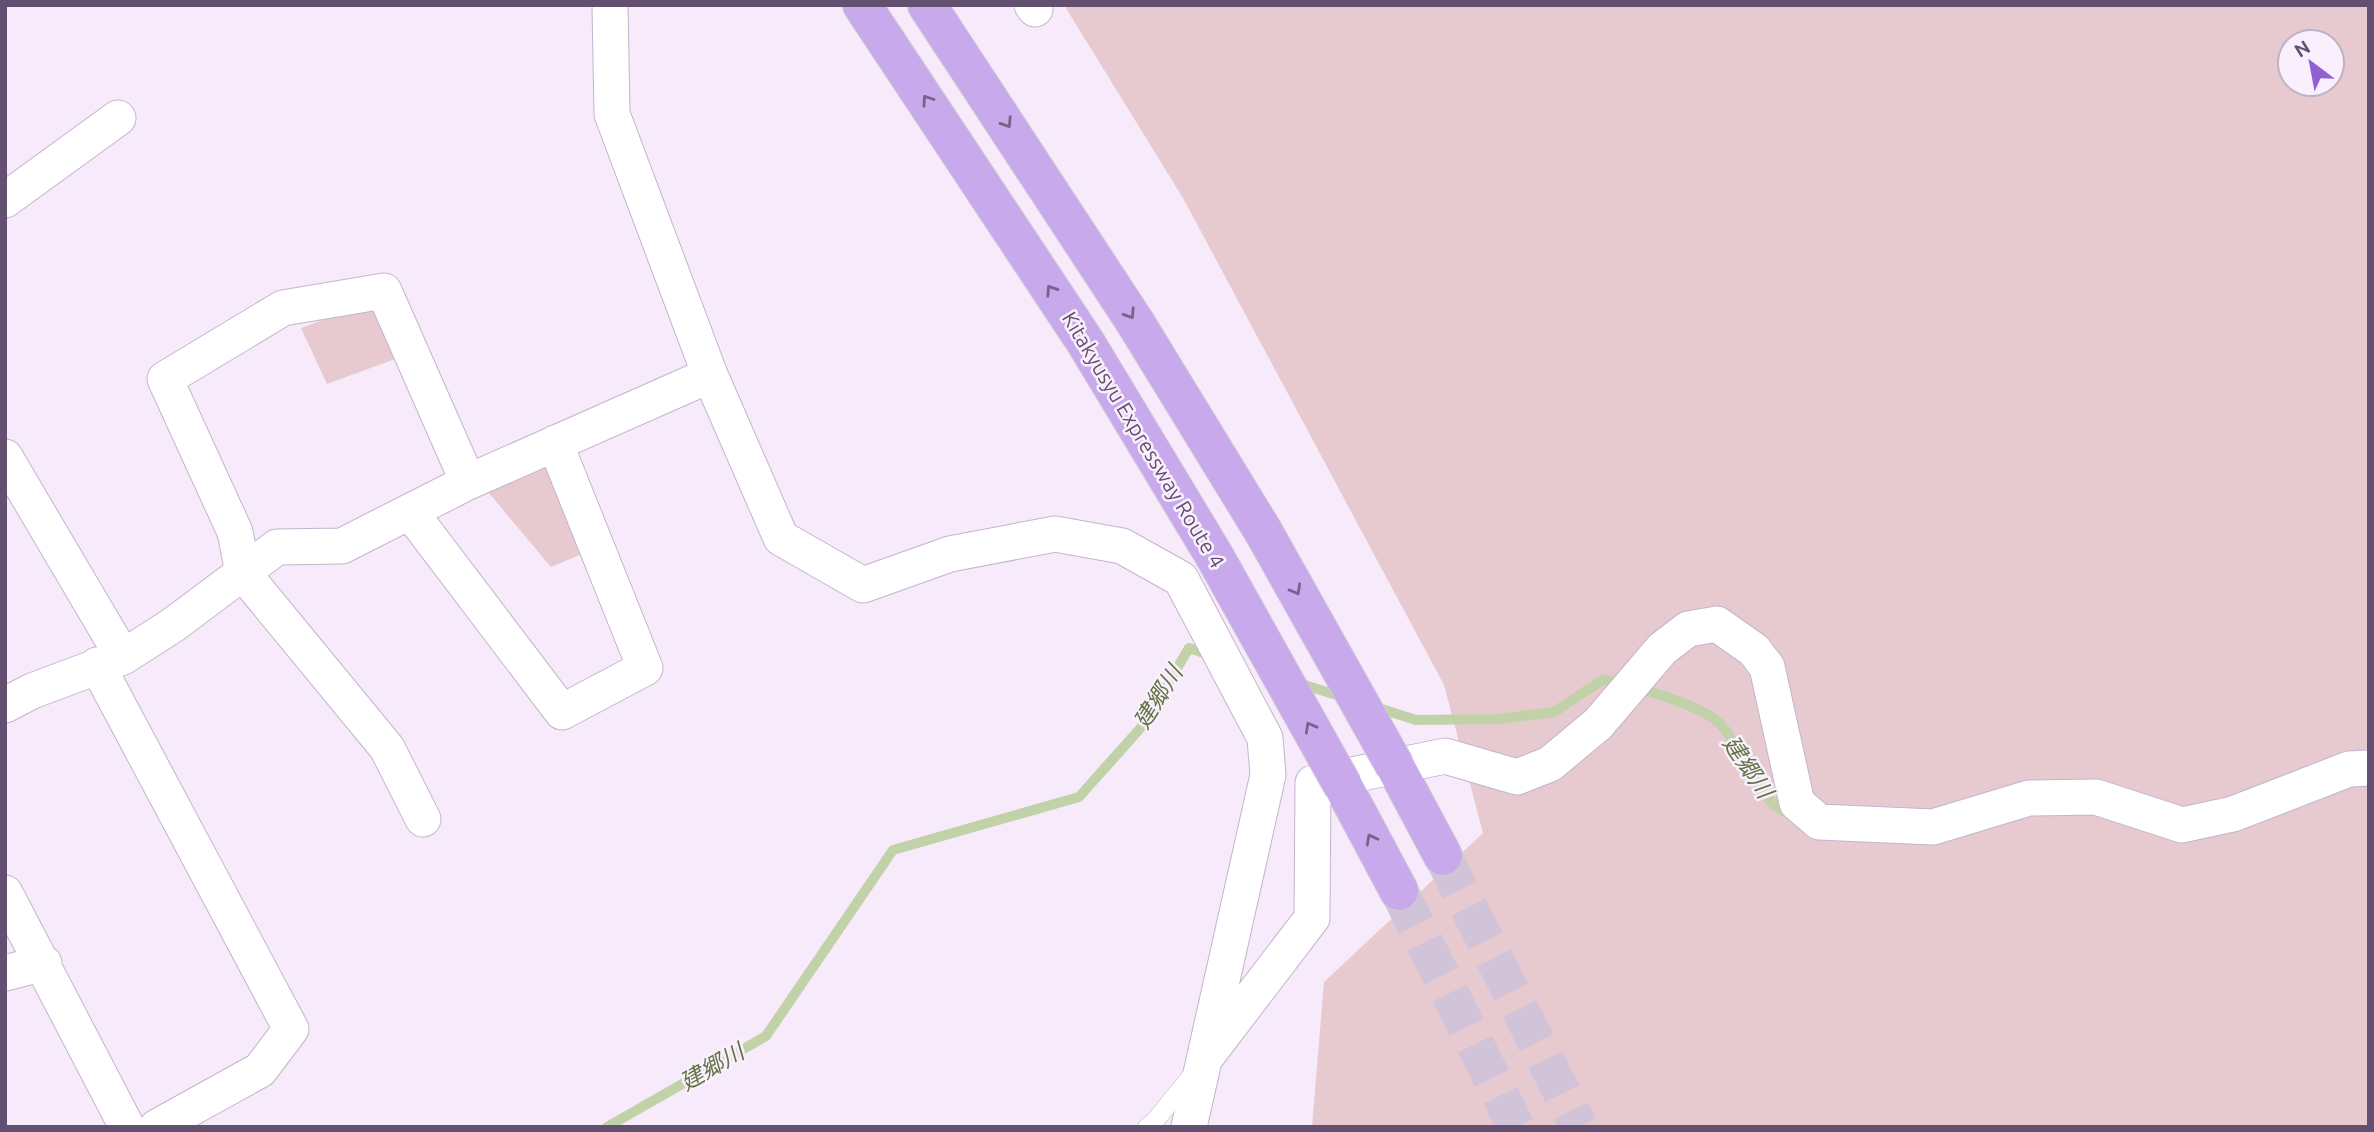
<svg xmlns="http://www.w3.org/2000/svg" width="2374" height="1132" viewBox="0 0 2374 1132" font-family="Ubuntu,'Noto Sans JP',sans-serif">
<rect width="100%" height="100%" fill="#f7eafa"/>
<path fill="#e6cacf" fill-rule="evenodd" d="M1064,5h1305v1122h-1057l12,-145 159,-149 -39,-148 -261,-487zM2290,42h42v42h-42z
M363,305l22,10 13,43 -71,26 -26,-56z
M542,465l13,5 32,82 -36,15 -63,-75z"/>
<g fill="none" stroke-linecap="round" stroke-linejoin="round">
<path stroke="#c2d2a8" stroke-width="10" d="M1295,682l48,15
M1372,706l44,14 84,-1 54,-7 50,-33c29,8 96,24 116,45 25,26 32,68 63,87
M607,1127l159,-91 127,-186 186,-53 66,-74 44,-75 24,8"/>
<path stroke="#d2c4d8" stroke-width="38" stroke-dasharray="38 19" stroke-linecap="butt" d="M1443,856l136,271
M1399,891l117,236"/>
<defs>
<path id="service" d="M1147,1127l7,-5 39,-48"/>
<path id="minor" d="M610,5l2,109 98,261 71,163 82,47 87,-31 105,-20 67,12 59,33 84,159 3,37 -79,352
M1032,5l3,4
M5,200l113,-82
M5,457l118,200
M411,513l151,199 83,-44 -90,-225
M97,665l194,364 -31,41 -103,57
M5,705l27,-14 91,-34 50,-32 104,-78 65,-1 126,-64 242,-107
M423,819l-36,-71 -144,-175 -8,-41 -70,-153 118,-71 101,-17 84,191
M5,893l122,234
M5,973l39,-10
M1206,1057l106,-139 1,-135 132,-27 72,21 33,-13 48,-40 64,-75 26,-20 29,-5 37,26 13,17 30,136 22,19 114,5 96,-29 67,-1 86,28 51,-11 116,-45 20,-1"/>
<path id="motorway" d="M862,5l224,338 129,214
M927,5l208,317 128,209
M1395,766l48,90
M1343,786l56,105"/>
</defs>
<use href="#service" stroke="#c4b4cd" stroke-width="19"/>
<use href="#minor" stroke="#c4b4cd" stroke-width="37"/>
<use href="#motorway" stroke="#d0cad4" stroke-width="40"/>
<use href="#service" stroke="#fff" stroke-width="18"/>
<use href="#minor" stroke="#fff" stroke-width="35"/>
<use href="#motorway" stroke="#c8a9ec" stroke-width="38"/>
<defs>
<path id="motorway-bridge" d="M1263,531l132,235
M1215,557l128,229"/>
</defs>
<use href="#motorway-bridge" stroke="#d0cad4" stroke-width="40" stroke-linecap="butt"/>
<use href="#motorway-bridge" stroke="#c8a9ec" stroke-width="38"/>
</g>
<defs><path id="oneway-chevron" d="M-2-3.5L2.5 0L-2 3.5" fill="none" stroke-width="1.6" stroke-linecap="round" stroke-linejoin="round" transform="scale(1.75)"/></defs>
<g stroke="#77628a">
<use href="#oneway-chevron" transform="translate(927 100) rotate(-124)"/>
<use href="#oneway-chevron" transform="translate(1007 123) rotate(57)"/>
<use href="#oneway-chevron" transform="translate(1051 290) rotate(-123)"/>
<use href="#oneway-chevron" transform="translate(1130 314) rotate(57)"/>
<use href="#oneway-chevron" transform="translate(1296 590) rotate(61)"/>
<use href="#oneway-chevron" transform="translate(1310 727) rotate(-119)"/>
<use href="#oneway-chevron" transform="translate(1371 839) rotate(-118)"/>
</g>
<g text-anchor="middle" stroke-width="5" stroke-linejoin="round" paint-order="stroke">
<g font-size="21" fill="#635071" stroke="#faf0fd">
<text transform="translate(1143 440) rotate(59)" y="7">Kitakyusyu Expressway Route 4</text>
</g>
<g font-size="23" font-style="italic" fill="#637446" stroke="#faf0fd">
<text transform="translate(1158 697) rotate(-58)" y="8">建郷川</text>
<text transform="translate(1748 767) rotate(56)" y="8">建郷川</text>
<text transform="translate(712 1067) rotate(-30)" y="8">建郷川</text>
</g>
</g>
<rect width="2374" height="1132" fill="none" stroke="#635071" stroke-width="14"/>
<g transform="translate(2311 63) rotate(328)"><circle r="33" fill="#faf0fd" stroke="#beb0c5" stroke-width="2"/>
<path d="M0-5L12 26L0 18L-12 26Z" fill="#925fd4"/>
<text y="-10" font-size="19" font-weight="bold" text-anchor="middle" fill="#635071">N</text>
</g>
</svg>
